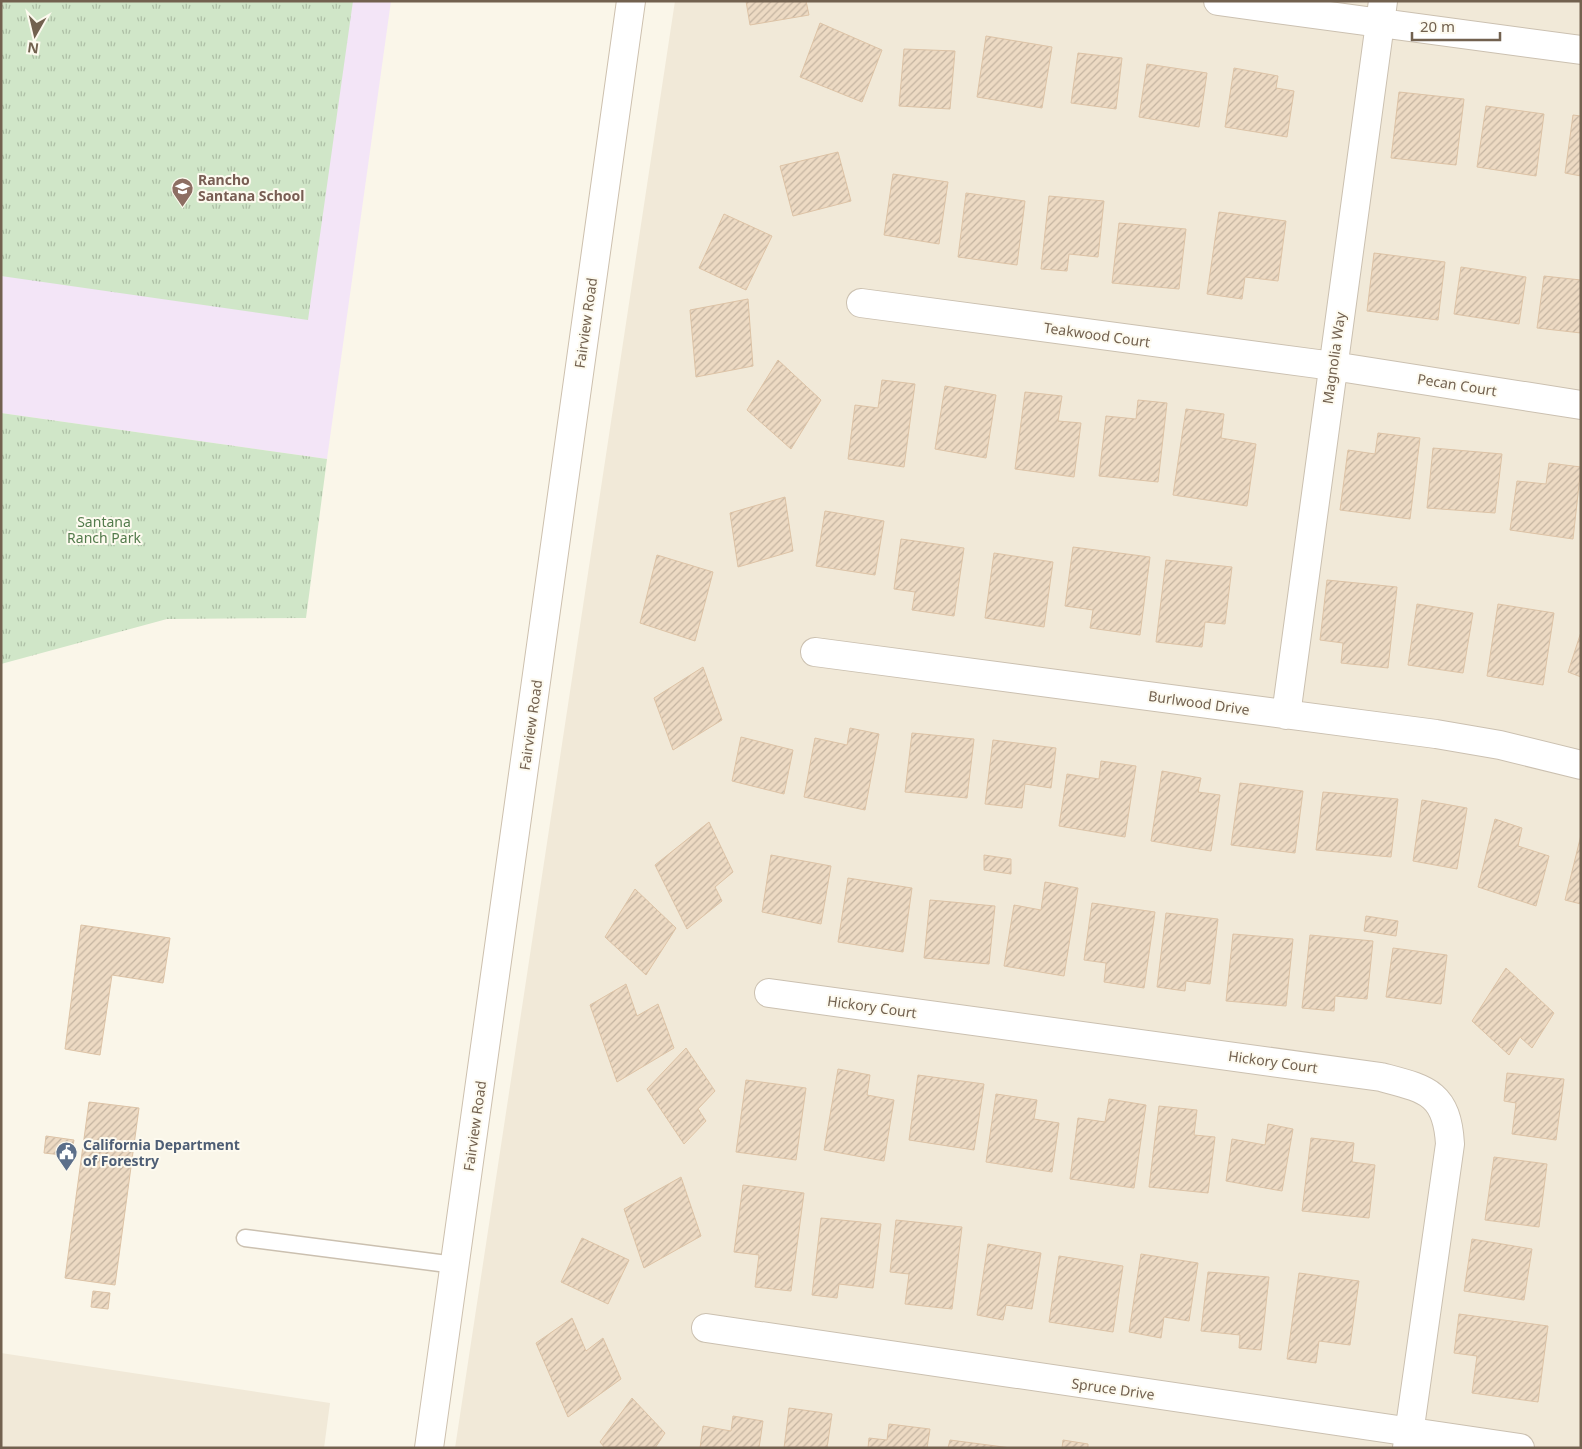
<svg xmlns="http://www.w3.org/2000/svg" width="1582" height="1449" viewBox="0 0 1582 1449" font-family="'Noto Sans',sans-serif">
<defs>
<pattern id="grass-tufts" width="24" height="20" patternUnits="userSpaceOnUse" patternTransform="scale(1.25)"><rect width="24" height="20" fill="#d0e6c8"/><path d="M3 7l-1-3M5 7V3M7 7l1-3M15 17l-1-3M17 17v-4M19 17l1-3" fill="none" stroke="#adbea5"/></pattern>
<pattern id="building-hatch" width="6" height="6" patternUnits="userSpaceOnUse" patternTransform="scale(1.25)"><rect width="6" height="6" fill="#eddac3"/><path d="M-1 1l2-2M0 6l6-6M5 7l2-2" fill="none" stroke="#c4b4a1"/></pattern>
</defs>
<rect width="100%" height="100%" fill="#faf6e9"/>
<path fill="#f1e9d8" d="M675,1h906v1447h-1126z
M1,1353l329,50 -6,45h-323z"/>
<path fill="#f3e5f7" d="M1,1h390l-64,458 -326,-46z"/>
<path fill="url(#grass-tufts)" d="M1,1h352l-45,319 -307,-44z
M1,413l326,46 -21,159 -139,1 -166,45z"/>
<path fill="url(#building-hatch)" stroke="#ddc3a6" d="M746,1h60l3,14 -59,10z
M820,23l62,27 -20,52 -62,-25z
M986,36l66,11 -10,61 -65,-11z
M904,49l51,2 -5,58 -51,-3z
M1078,53l44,5 -6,51 -45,-6z
M1147,64l60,9 -8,54 -60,-10z
M1234,68l44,8 -2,12 18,3 -7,46 -62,-10z
M1399,92l65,7 -8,66 -65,-7z
M1486,106l58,8 -8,62 -59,-9z
M1573,115l8,1v60l-16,-3z
M838,152l13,49 -58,15 -13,-50z
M893,174l55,8 -9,62 -55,-9z
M966,193l59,8 -8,64 -59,-8z
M1049,196l55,5 -6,56 -29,-3 -2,17 -26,-2z
M1219,212l67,9 -8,60 -33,-4 -3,22 -35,-5z
M724,214l48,22 -26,54 -47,-22z
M1119,223l67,6 -7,60 -67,-6z
M1374,253l71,9 -7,58 -71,-9z
M1461,267l65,10 -7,47 -65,-10z
M1544,276l37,4v53l-44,-5z
M748,299l5,67 -57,11 -6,-67z
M778,360l43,40 -30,49 -44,-39z
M882,380l33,4 -11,83 -56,-8 7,-54 23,3z
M945,386l51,9 -10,63 -51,-9z
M1025,392l37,4 -4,25 23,2 -7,54 -59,-8z
M1138,400l29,3 -9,79 -59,-6 7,-60 30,3z
M1186,409l38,5 -3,24 35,6 -9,62 -74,-11z
M1378,433l42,5 -10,81 -70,-9 8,-60 27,4z
M1433,448l69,6 -7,59 -68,-5z
M1549,463l32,4 -8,72 -63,-9 7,-49 29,3z
M785,497l8,54 -55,16 -8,-54z
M825,511l59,10 -9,54 -59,-9z
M901,539l63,9 -10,68 -42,-6 3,-18 -21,-3z
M1073,547l77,10 -10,78 -50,-7 3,-18 -28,-4z
M994,553l59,9 -9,65 -59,-9z
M657,555l56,17 -18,69 -55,-18z
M1166,560l66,7 -7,57 -20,-2 -3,25 -46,-5z
M1327,580l70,7 -9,81 -47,-5 2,-20 -23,-3z
M1417,604l56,9 -10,60 -55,-8z
M1498,604l56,9 -11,72 -56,-9z
M1581,632v45l-13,-5z
M703,667l19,53 -49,30 -19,-52z
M850,728l29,6 -14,76 -61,-13 11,-59 32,7z
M912,733l62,6 -7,59 -62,-6z
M741,737l52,13 -9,44 -52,-13z
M993,740l63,8 -5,40 -26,-4 -3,24 -37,-4z
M1101,761l35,5 -11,71 -66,-11 8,-52 32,5z
M1162,771l39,7 -3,14 22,3 -9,56 -60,-10z
M1240,783l63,8 -8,62 -64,-8z
M1323,792l75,7 -7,58 -75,-7z
M1422,800l45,8 -10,61 -44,-8z
M1495,819l27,9 -4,18 31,10 -13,50 -58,-19z
M709,822l24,50 -18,15 7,14 -35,28 -32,-64z
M1581,835v69l-16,-4z
M771,855l60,11 -10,58 -59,-12z
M984,855l27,4v15l-27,-4z
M848,878l64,10 -9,64 -65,-10z
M1045,882l33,6 -14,88 -60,-10 10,-61 27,5z
M635,889l41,39 -30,47 -41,-38z
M930,900l65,6 -6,58 -65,-6z
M1092,903l63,9 -11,76 -40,-6 2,-19 -22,-3z
M1166,913l52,6 -8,65 -24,-3 -1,10 -28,-4z
M1366,916l32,5 -2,15 -32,-5z
M81,925l89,13 -7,45 -51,-8 -12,80 -35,-6z
M1233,934l60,5 -7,67 -60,-5z
M1310,935l63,6 -6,58 -32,-3 -1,15 -32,-3z
M1393,948l54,7 -6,49 -55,-7z
M1506,968l48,45 -22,35 -12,-11 -11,18 -37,-34z
M626,984l11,32 21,-12 16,44 -57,34 -27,-77z
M686,1048l29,43 -17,18 8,12 -22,23 -37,-55z
M838,1069l32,6 -3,20 27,5 -10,61 -60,-11z
M1507,1073l57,6 -8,61 -44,-6 4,-31 -12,-2z
M918,1075l66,9 -10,66 -65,-10z
M746,1080l60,8 -10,72 -60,-8z
M996,1094l41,6 -3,19 25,4 -7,49 -66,-10z
M1109,1099l37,6 -12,83 -64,-9 8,-61 27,4z
M89,1102l50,6 -24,177 -50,-7z
M1159,1106l38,4 -3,25 21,2 -7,56 -59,-6z
M1268,1124l25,5 -11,62 -56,-10 6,-42 33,6z
M46,1136l28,4 -3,16 -27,-3z
M1311,1138l43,5 -2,19 23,3 -6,53 -67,-7z
M1494,1157l53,7 -8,63 -54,-7z
M681,1177l20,59 -57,32 -20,-59z
M743,1185l61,8 -13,98 -36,-4 4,-32 -25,-3z
M821,1218l60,6 -8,64 -34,-4 -2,14 -25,-3z
M896,1220l66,7 -10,82 -47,-5 4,-30 -19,-2z
M582,1238l47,22 -21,44 -47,-22z
M1472,1239l60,10 -8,51 -60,-9z
M988,1244l53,9 -9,56 -26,-4 -3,15 -26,-5z
M1141,1254l57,9 -9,58 -25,-4 -3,21 -32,-6z
M1059,1256l64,10 -10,66 -64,-10z
M1208,1272l61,5 -8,73 -22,-2 1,-13 -39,-4z
M1299,1273l60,8 -9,64 -31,-4 -3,22 -29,-4z
M93,1291l17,2 -2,16 -17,-2z
M1459,1314l89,12 -10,76 -66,-9 5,-37 -23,-3z
M572,1318l14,33 17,-13 18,41 -53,38 -32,-74z
M632,1398l33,35 -10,15h-50l-5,-6z
M789,1408l43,6 -5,34h-43z
M733,1416l30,5 -4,27h-59l3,-22 28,5z
M889,1424l41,5 -3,19h-59l1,-10 18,2z
M950,1440l61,8h-63z
M1063,1440l25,4v4h-26z"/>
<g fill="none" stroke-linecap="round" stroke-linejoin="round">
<defs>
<path id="lane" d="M245,1238l210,27"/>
<path id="street" d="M1218,1l363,49
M861,303l472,63 248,39
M815,652l621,82 64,11 81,20
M1286,715l97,-714
M769,993l612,84c45,12 66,15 69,67l-43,304
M706,1328l814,120"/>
<path id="secondary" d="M429,1448l202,-1447"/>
</defs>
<use href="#lane" stroke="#cbc0b0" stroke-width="19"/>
<use href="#street" stroke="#cbc0b0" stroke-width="30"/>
<use href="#secondary" stroke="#cdc0ae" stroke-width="30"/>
<use href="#lane" stroke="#fff" stroke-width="16"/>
<use href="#street" stroke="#fff" stroke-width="28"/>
<use href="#secondary" stroke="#fff" stroke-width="28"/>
</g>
<defs>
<symbol id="school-pin" viewBox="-11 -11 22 30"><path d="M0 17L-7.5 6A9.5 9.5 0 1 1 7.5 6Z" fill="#8d6e63" stroke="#fdfaef"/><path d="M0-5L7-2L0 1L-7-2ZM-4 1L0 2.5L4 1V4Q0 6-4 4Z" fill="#fff"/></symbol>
<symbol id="civic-pin" viewBox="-11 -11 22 30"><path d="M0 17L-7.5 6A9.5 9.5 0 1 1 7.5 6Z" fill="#5c6f8a" stroke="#fdfaef"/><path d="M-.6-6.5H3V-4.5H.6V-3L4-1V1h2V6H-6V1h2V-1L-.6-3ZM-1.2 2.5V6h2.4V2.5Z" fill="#fff"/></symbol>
</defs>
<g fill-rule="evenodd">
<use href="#school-pin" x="170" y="176" width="25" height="34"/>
<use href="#civic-pin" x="54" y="1140" width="25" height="34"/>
</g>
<g text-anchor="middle" stroke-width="4" stroke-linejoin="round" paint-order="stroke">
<g font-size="14" font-weight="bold" fill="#785e54" stroke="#fdfaef" text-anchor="start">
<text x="198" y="185">Rancho<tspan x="198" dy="16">Santana School</tspan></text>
</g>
<g font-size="14" fill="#72614f" stroke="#fdfaef">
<text transform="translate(586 323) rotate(-82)" y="5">Fairview Road</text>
<text transform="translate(1097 335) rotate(8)" y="5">Teakwood Court</text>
<text transform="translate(1334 358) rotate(-82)" y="5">Magnolia Way</text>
<text transform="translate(1457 385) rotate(9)" y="5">Pecan Court</text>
<text transform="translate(1199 703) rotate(8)" y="5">Burlwood Drive</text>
<text transform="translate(531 725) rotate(-82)" y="5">Fairview Road</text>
<text transform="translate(872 1007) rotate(8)" y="5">Hickory Court</text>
<text transform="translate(1273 1062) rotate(8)" y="5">Hickory Court</text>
<text transform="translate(475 1126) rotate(-82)" y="5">Fairview Road</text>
<text transform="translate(1113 1389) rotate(8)" y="5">Spruce Drive</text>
</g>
<g font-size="14" fill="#537b4c" stroke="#fdfaef">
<text x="104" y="527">Santana<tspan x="104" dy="16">Ranch Park</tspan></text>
</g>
<g font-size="14" font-weight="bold" fill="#4e5e75" stroke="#fdfaef" text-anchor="start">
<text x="83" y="1150">California Department<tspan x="83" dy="16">of Forestry</tspan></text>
</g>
</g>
<rect width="1582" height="1449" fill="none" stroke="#72614f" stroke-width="5"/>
<g transform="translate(35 35) rotate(188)" stroke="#fdfaef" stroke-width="4" paint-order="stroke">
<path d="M0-4L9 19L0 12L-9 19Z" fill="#72614f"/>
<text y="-8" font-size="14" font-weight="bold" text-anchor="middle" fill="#72614f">N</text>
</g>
<path d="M1412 32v8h88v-8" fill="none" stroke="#72614f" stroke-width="2.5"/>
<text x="1420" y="32" font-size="15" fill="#72614f" stroke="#fdfaef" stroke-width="4" paint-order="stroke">20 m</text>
</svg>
